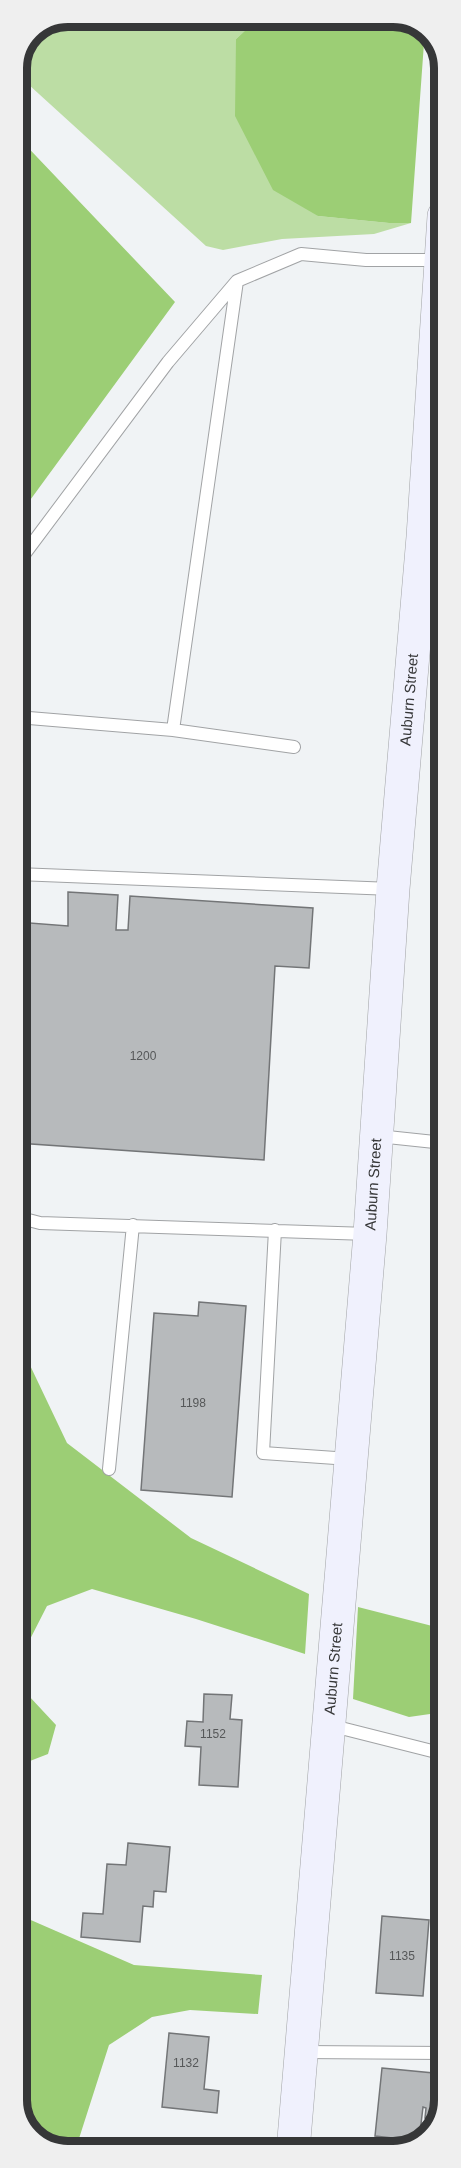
<svg xmlns="http://www.w3.org/2000/svg" width="461" height="2168" viewBox="0 0 461 2168" font-family="Arial,sans-serif">
<rect width="100%" height="100%" fill="#f0f3f5"/>
<path fill="#bcdda4" d="M68,17h193l-25,22 82,177 71,7h22l-37,11 -92,5 -59,11 -17,-4 -189,-172v-7l15,-36z"/>
<path fill="#9cce75" d="M260,17h140l25,12 -14,194h-22l-71,-7 -45,-26 -38,-74 1,-77z
M17,136l158,166 -158,216z
M17,1338l50,105 124,95 118,56 -4,60 -109,-35 -104,-30 -45,17 -24,47 5,42 28,30 -8,29 -31,12z
M358,1607l86,22v83l-35,5 -56,-18z
M17,1914l117,51 128,10 -4,39 -68,-4 -38,7 -43,28 -34,106h-14l-29,-14 -15,-30z"/>
<path fill="#b7babc" stroke="#737577" stroke-width="1.5" d="M68,892l50,3 -2,35h12l2,-34 183,12 -4,60 -34,-2 -11,194 -247,-17v-221l51,4z
M199,1302l47,4 -14,191 -91,-7 13,-177 44,3z
M204,1694l28,1 -2,24 12,1 -4,67 -39,-2 2,-38 -16,-1 2,-25 16,1z
M128,1843l42,4 -4,45 -12,-1 -1,16 -10,-1 -3,36 -59,-5 2,-24 20,1 4,-50 19,1z
M382,1916l47,4 -6,76 -47,-3z
M169,2033l40,4 -5,52 15,2 -2,22 -55,-6z
M382,2068l62,6v27l-3,8h-2l-2,10 -12,-1 1,-10 -3,-1 -4,34 -44,-5z"/>
<g fill="none" stroke-linecap="round" stroke-linejoin="round">
<defs>
<path id="lane" d="M424,537l20,2
M17,564l151,-202 69,-81 64,-27 65,6h74
M17,717l156,13 64,-449
M173,730l121,17
M17,874l375,15
M378,1136l66,7
M17,1217l23,6 328,11
M275,1230l-12,223 87,6
M109,1469l24,-244
M329,1725l115,29
M302,2052l142,1"/>
<g id="secondary">
<path id="s1" d="M293,2151l77,-917 23,-345 30,-352 21,-321"/>
</g>
</defs>
<use href="#lane" stroke="#a1a3a5" stroke-width="14"/>
<use href="#secondary" stroke="#a1a3a5" stroke-width="34"/>
<use href="#lane" stroke="#fff" stroke-width="12"/>
<use href="#secondary" stroke="#f0f1fd" stroke-width="33"/>
</g>
<g text-anchor="middle" stroke-width="4.5" stroke-linejoin="round" paint-order="stroke">
<g font-size="12" fill="#565859">
<text x="143" y="1060">1200</text>
<text x="193" y="1407">1198</text>
<text x="213" y="1738">1152</text>
<text x="402" y="1960">1135</text>
<text x="186" y="2067">1132</text>
</g>
<g font-size="15" fill="#363738" stroke="#fff">
<text dy="5" stroke="none"><textPath href="#s1" startOffset="1456">Auburn Street</textPath></text>
<text dy="5" stroke="none"><textPath href="#s1" startOffset="970">Auburn Street</textPath></text>
<text dy="5" stroke="none"><textPath href="#s1" startOffset="484">Auburn Street</textPath></text>
</g>
</g>
<path d="M0 0H461V2168H0ZM68 27H393A41 41 0 0 1 434 68V2100A41 41 0 0 1 393 2141H68A41 41 0 0 1 27 2100V68A41 41 0 0 1 68 27Z" fill="#efefef" fill-rule="evenodd"/>
<path fill="none" stroke="#363738" stroke-width="8" d="M68 27H393A41 41 0 0 1 434 68V2100A41 41 0 0 1 393 2141H68A41 41 0 0 1 27 2100V68A41 41 0 0 1 68 27Z"/>
</svg>
